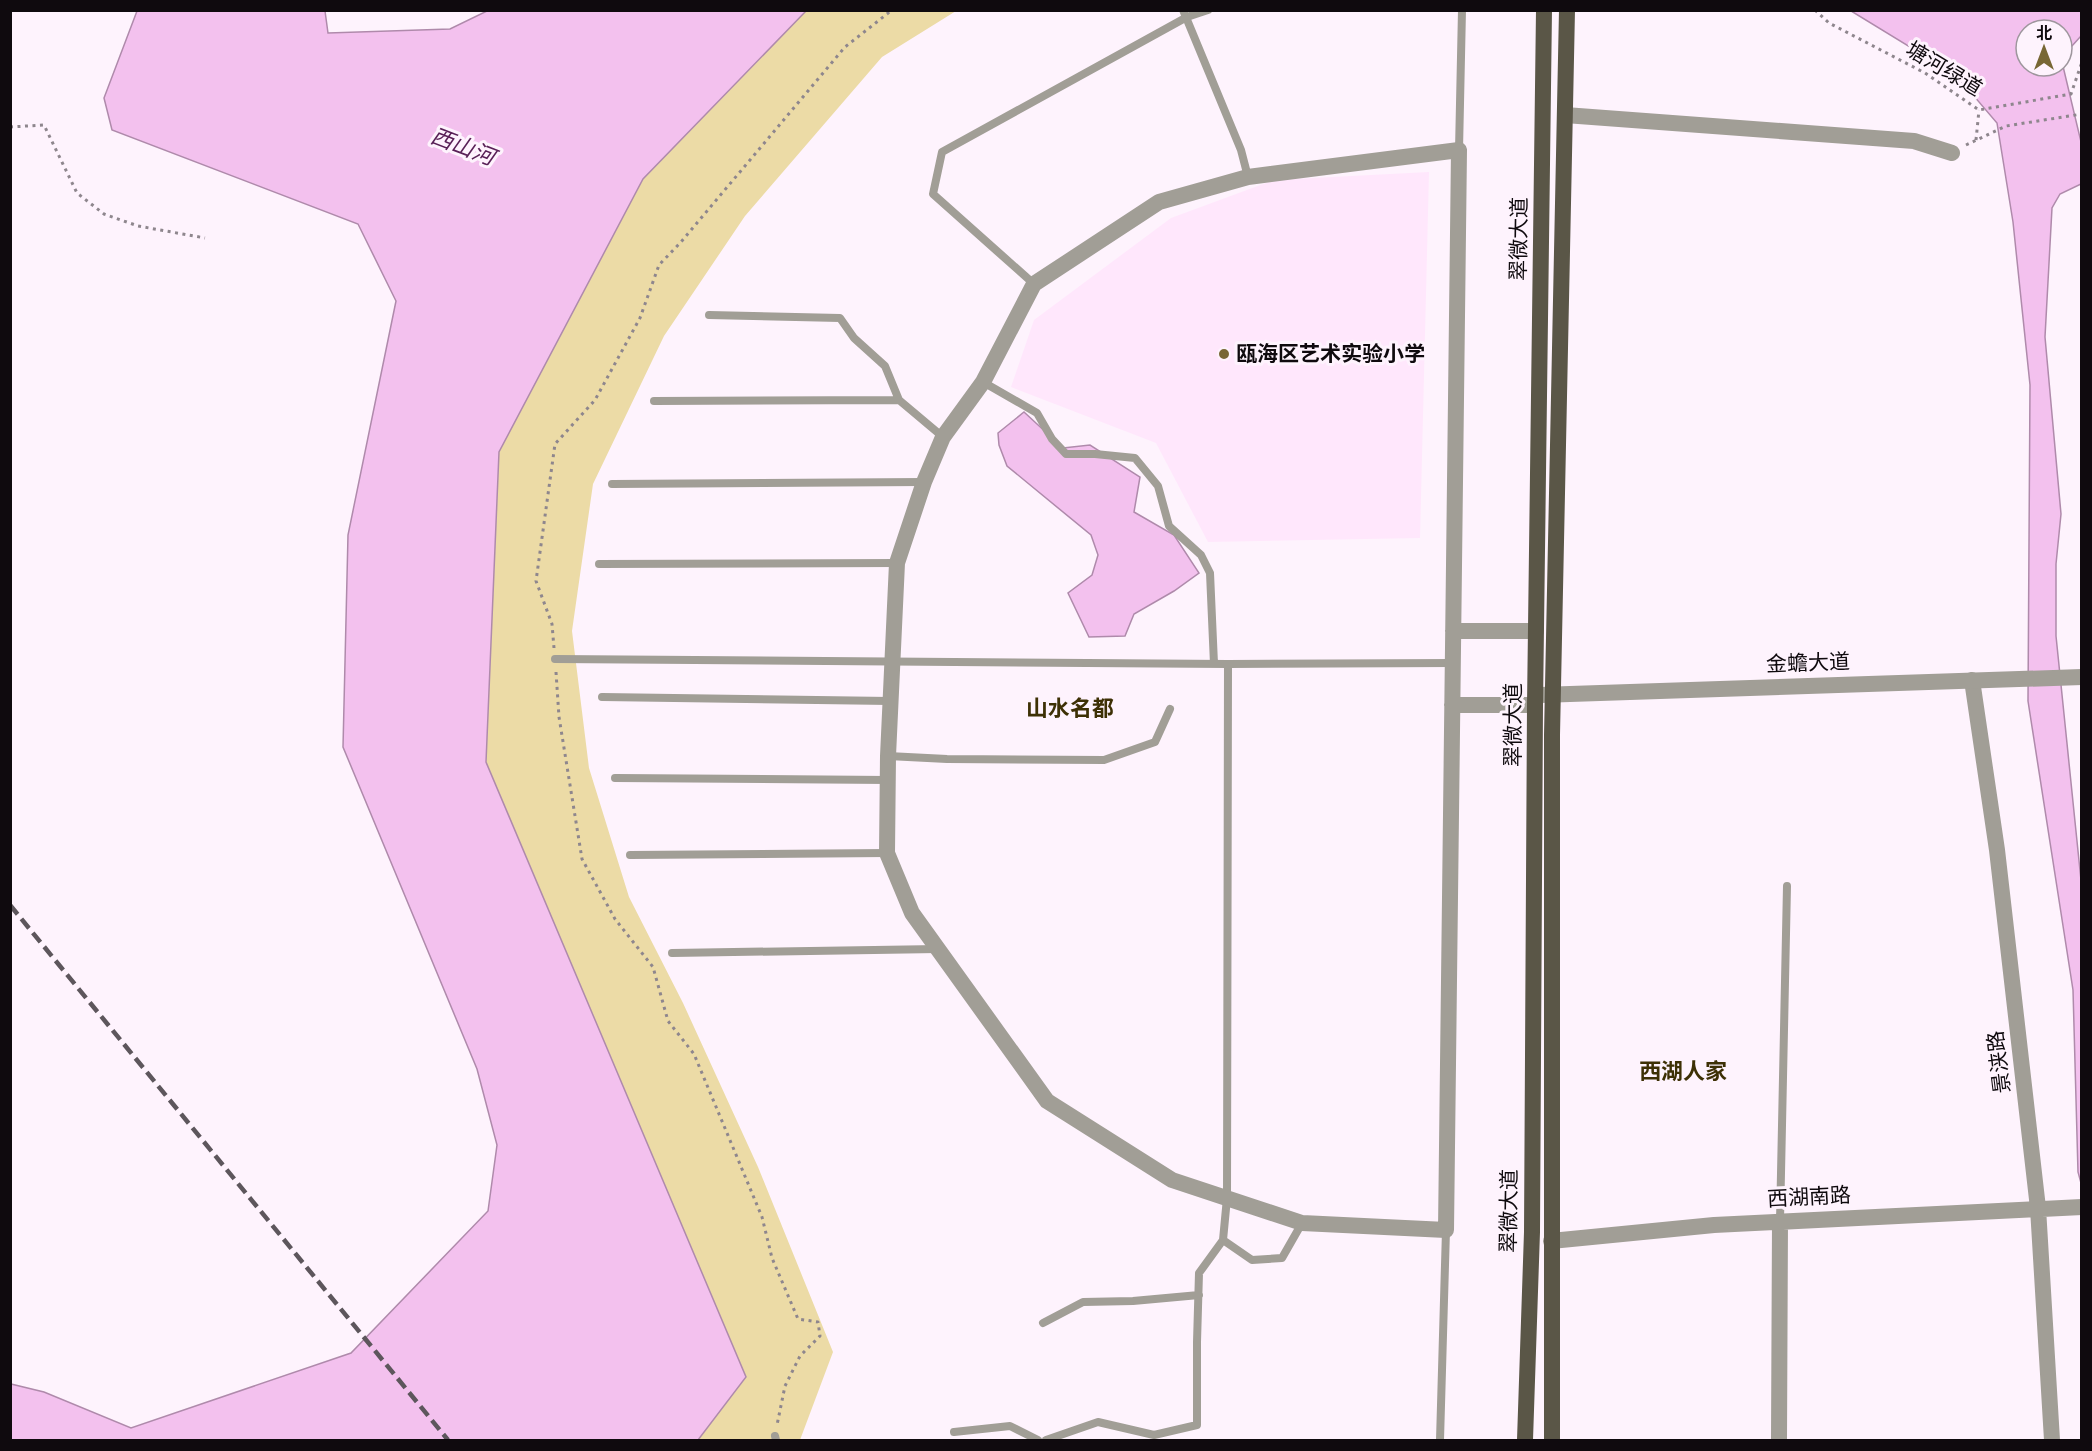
<svg xmlns="http://www.w3.org/2000/svg" width="2092" height="1451" viewBox="0 0 2092 1451" font-family="'Work Sans','Noto Sans SC',sans-serif">
<rect width="100%" height="100%" fill="#fef3fd"/>
<path fill="#ffe7fc" d="M1429,172l-9,366 -212,4 -52,-99 -145,-56 23,-67 137,-102 103,-38z"/>
<path fill="#ecdba6" d="M806,11h150l-74,46 -137,159 -81,120 -71,148 -21,147 17,137 40,129 54,106 75,164 75,185 -33,88h-102l48,-63 -260,-615 13,-310 144,-273z"/>
<path fill="#f3c1ee" stroke="#af8aab" stroke-width="1.5" d="M489,10l317,1 -163,168 -144,273 -13,310 260,615 -48,63h-687v-56l33,8 87,36 220,-75 137,-142 9,-66 -20,-76 -134,-322 5,-212 48,-234 -38,-77 -246,-94 -8,-32 33,-87h188l3,22 122,-4z
M1851,11h230v25l-19,21v-27h-36v36h36v-4l20,84 -1,38 -21,10 -8,14 -7,129 16,177 -5,50v72l26,254 -1,293 -3,-11 -5,-182 -45,-289 2,-316 -17,-163 -16,-99 -41,-48z
M1024,412l39,36 27,-3 50,32 -6,35 40,23 25,38 -25,18 -40,23 -9,22 -36,1 -21,-44 24,-18 6,-20 -7,-20 -84,-69 -8,-21 -1,-12z"/>
<g fill="none" stroke-linecap="round" stroke-linejoin="round">
<path stroke="#8e868d" stroke-width="3" stroke-dasharray="3 4.5" stroke-linecap="butt" d="M1815,10l14,13 96,50 54,37 92,-16 11,-32
M10,127l34,-2 33,68 27,21 34,12 67,12
M1976,140l3,-30
M1966,145l40,-19 76,-12
M554,648l-2,-24 -16,-43 19,-137 40,-44 45,-82 19,-53 22,-23 164,-195 47,-37
M556,672l3,45 23,142 33,60 38,48 15,54 26,33 68,163 10,41 26,61 20,3 2,14 -20,20 -15,30 -8,39"/>
<path stroke="#a19e96" stroke-width="8" d="M1183,10l58,140 7,27
M1459,150l3,-140
M1034,284l-101,-90 9,-42 245,-135 21,-7
M709,315l131,3 14,20 31,28 14,34
M983,382l54,31 15,26 14,15h29l40,4 23,28 11,40 32,29 9,18 4,91
M654,401l245,-1 44,37
M612,484l312,-2
M599,564l298,-1
M555,659l673,5
M602,697l288,4
M888,756l59,3 157,1 51,-18 15,-33
M615,778l273,2
M630,855l257,-2
M672,953l266,-4
M1780,1221l7,-335
M1223,1240l29,20 30,-2 20,-35
M1043,1323l40,-21 50,-1 66,-6
M954,1432l56,-6 28,14
M775,1436l1,4
M1046,1440l52,-18 56,13 43,-10v-83l2,-69 24,-33 4,-42 1,-534 225,-1
M1440,1440l6,-210"/>
<path stroke="#a19e96" stroke-width="16" d="M1565,115l349,26 38,12
M1459,150l-13,1080 -144,-7 -130,-43 -125,-79 -135,-188 -25,-60 1,-97 9,-193 27,-81 19,-45 40,-55 51,-98 125,-82 89,-25z
M1453,631h83
M1972,680l25,170 41,358 14,232
M1452,705h83
M1551,1241l163,-16 368,-18
M1779,1440l1,-219"/>
<path stroke="#a19e96" stroke-width="16" d="M1540,695l542,-18"/>
<path stroke="#5a5647" stroke-width="16" d="M1525,1440l7,-208 3,-527 9,-695
M1552,1440v-705l15,-725"/>
<path stroke="#5d565c" stroke-width="4.5" stroke-dasharray="12 6" stroke-linecap="butt" d="M10,905l438,535"/>
</g>
<circle fill="#786735" stroke="#fef3fd" stroke-width="2" cx="1224" cy="354" r="6"/>
<g text-anchor="middle" stroke-width="6" stroke-linejoin="round" paint-order="stroke">
<g font-size="21" fill="#0f0a0e" stroke="#fef3fd">
<text transform="translate(1944 69) rotate(31)" y="7">塘河绿道</text>
<text transform="translate(1519 239) rotate(-89)" y="7">翠微大道</text>
<text transform="translate(1808 663) rotate(-2)" y="7">金蟾大道</text>
<text transform="translate(1513 725) rotate(-90)" y="7">翠微大道</text>
<text transform="translate(1999 1062) rotate(-97)" y="7">景浃路</text>
<text transform="translate(1809 1197) rotate(-3)" y="7">西湖南路</text>
<text transform="translate(1509 1211) rotate(-89)" y="7">翠微大道</text>
</g>
<g font-size="21" font-weight="bold" fill="#0f0a0e" stroke="#fef3fd" text-anchor="start">
<text x="1236" y="361">瓯海区艺术实验小学</text>
</g>
<g font-size="22" font-style="italic" fill="#592057" stroke="#fef3fd">
<text transform="translate(463 146) rotate(21)" y="8">西山河</text>
</g>
<g font-size="22" font-weight="bold" fill="#3d3005" stroke="#fef3fd">
<text x="1070" y="716">山水名都</text>
<text x="1683" y="1079">西湖人家</text>
</g>
</g>
<rect width="2092" height="1451" fill="none" stroke="#0f0a0e" stroke-width="24"/>
<g transform="translate(2044 48)"><circle r="28" fill="#fef3fd" stroke="#9e969d" stroke-width="1.5"/>
<path d="M0-4.5L10 22L0 15L-10 22Z" fill="#786735"/>
<text y="-9" font-size="16" font-weight="bold" text-anchor="middle" fill="#0f0a0e">北</text>
</g>
</svg>
